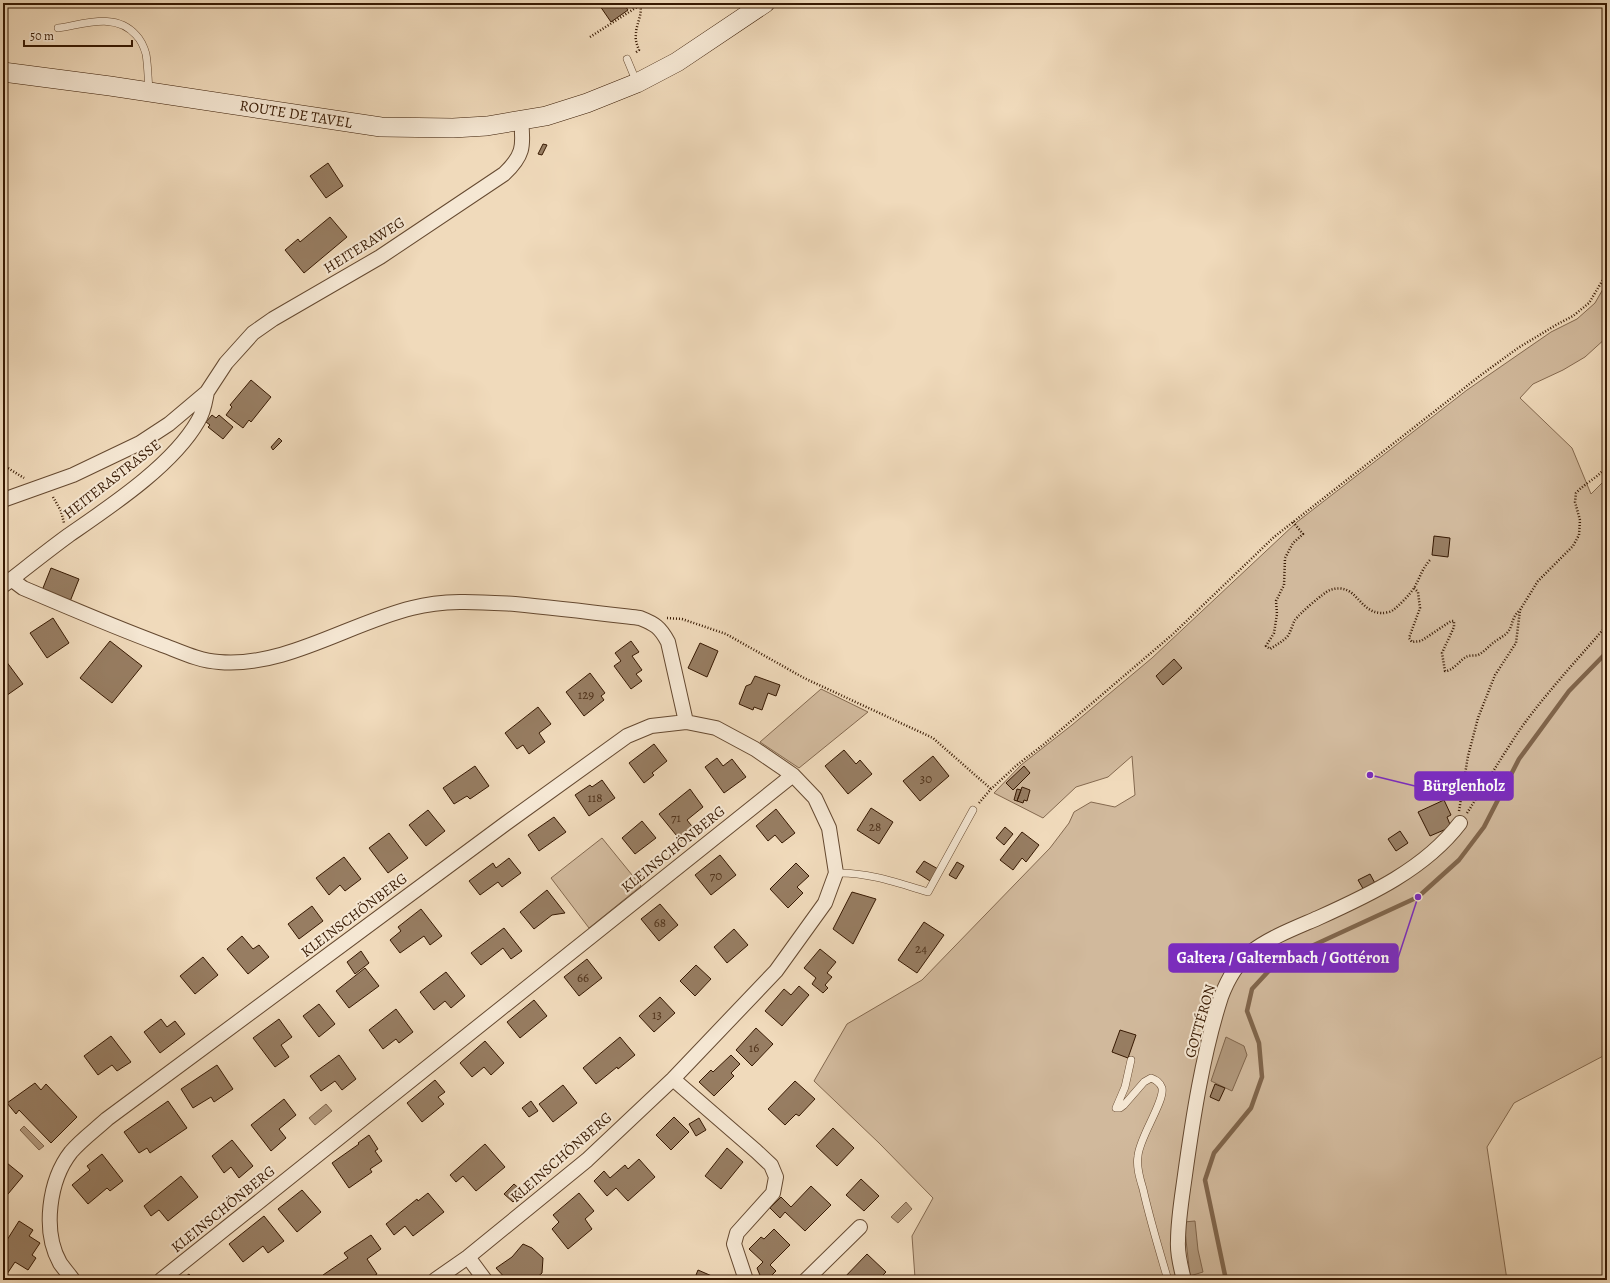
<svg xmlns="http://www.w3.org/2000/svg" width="1610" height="1283" viewBox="0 0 1610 1283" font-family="Alegreya,serif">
<rect width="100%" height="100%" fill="#f0dabb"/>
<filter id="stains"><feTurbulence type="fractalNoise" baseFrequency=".005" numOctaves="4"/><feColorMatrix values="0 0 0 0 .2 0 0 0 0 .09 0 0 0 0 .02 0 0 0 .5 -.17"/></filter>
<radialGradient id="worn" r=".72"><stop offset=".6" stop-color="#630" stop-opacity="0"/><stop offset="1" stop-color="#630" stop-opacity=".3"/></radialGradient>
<path fill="#d1b99c" stroke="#84694f" d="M1607,282v55l-22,20 -22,13 -30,14 -13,14 52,50 19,46 16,-16v576l-93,49 -27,44 20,133h-593l1,-2 -3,-42 21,-38 -54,-55 -65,-62 33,-57 75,-44 128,-132 19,-25 5,-11 17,-10 24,5 20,-12 -3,-39 -24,21 -32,10 -33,31 -49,-25 27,-28 51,-40 80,-67 145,-136 170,-132 84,-58 26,-13 18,-16z
M821,689l47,23 -69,56 -39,-26z
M602,838l39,48 -52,42 -38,-50z"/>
<path fill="#b1987c" stroke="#80654b" d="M1226,1037l18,9 3,9 -15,36 -21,-10z
M326,1104l6,7 -17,14 -6,-7z
M24,1126l20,20 -5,4 -19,-20z
M906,1202l6,7 -14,14 -7,-6z
M1195,1221l3,29 5,22 -13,4 -6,-54z"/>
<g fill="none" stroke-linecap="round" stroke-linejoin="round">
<path stroke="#80654b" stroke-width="4.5" d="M1226,1280l-21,-100 9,-27 37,-45 11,-31 -3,-34 -12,-32 5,-22 25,-27 141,-65 41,-37 25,-33 35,-68 50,-68 38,-39"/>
</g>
<path fill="#977d62" stroke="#371902" d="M605,3h18l5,7 -17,12 -11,-16z
M543,144l4,1 -5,10 -4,-1z
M328,163l15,23 -17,12 -16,-22z
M330,217l17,20 -43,36 -19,-23 13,-11 2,3z
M251,380l20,17 -20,25 -2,-2 -6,8 -17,-13 6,-8 -2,-2z
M212,415l4,3 3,-3 14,12 -10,12 -15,-12 2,-2 -4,-3z
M279,438l3,3 -9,9 -2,-3z
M1434,536l16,2 -2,19 -16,-2z
M51,568l28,11 -10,25 -28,-11z
M53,618l16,25 -22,15 -17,-25z
M110,641l32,25 -30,37 -32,-25z
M631,641l8,11 -7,4 10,14 -6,4 6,7 -11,8 -17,-23 7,-5 -6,-8z
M700,643l18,8 -11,26 -19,-9z
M3,657l20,27 -20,14z
M1174,659l8,9 -19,17 -7,-9z
M590,673l15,20 -4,3 3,4 -20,16 -18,-24z
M755,676l25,9 -4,11 -8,-3 -6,17 -8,-3 -1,3 -14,-6 7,-18 5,-2z
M538,707l13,17 -12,9 6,9 -16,12 -6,-9 -6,4 -12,-16z
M654,744l13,17 -15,12 2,2 -10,8 -15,-20z
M844,750l12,14 4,-4 12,14 -24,20 -23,-28z
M933,756l16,20 -29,25 -17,-20z
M717,758l6,8 9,-7 14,18 -22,16 -19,-26z
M475,766l14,20 -19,13 -3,-3 -13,8 -11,-16z
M1024,766l6,7 -17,17 -7,-7z
M602,780l13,18 -26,18 -14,-21 15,-10 2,2z
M1022,787l8,3 -3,11 -3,-1 -1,3 -6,-2z
M690,789l13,18 -16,13 8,10 -14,11 -22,-27z
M1017,789l4,1 -4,11 -3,-1z
M1444,800l7,15 -4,2 4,10 -21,9 -12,-24z
M871,808l22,14 -14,22 -22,-14z
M776,809l19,24 -13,10 -7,-8 -7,6 -12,-15z
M428,810l17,21 -19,15 -17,-21z
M554,817l12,15 -27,19 -11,-16z
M642,821l14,17 -21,16 -13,-16z
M1005,827l8,7 -9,11 -8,-7z
M1400,831l8,12 -12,8 -8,-12z
M1022,832l17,13 -13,17 -4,-4 -9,12 -13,-10z
M389,833l19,25 -20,15 -19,-25z
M720,855l16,20 -25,20 -16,-20z
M344,857l17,22 -16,12 -5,-6 -11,10 -13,-17z
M509,858l12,15 -19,14 -4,-5 -18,13 -11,-14 24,-18 3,5z
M924,861l14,8 -8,12 -14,-9z
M957,862l7,4 -8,13 -7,-4z
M796,863l13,13 -12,11 6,6 -15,15 -18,-19z
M1370,874l6,11 -11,7 -7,-12z
M547,890l18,23 -13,2 -18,14 -14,-17z
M852,892l24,7 -23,45 -20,-15z
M660,904l18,21 -19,16 -18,-22z
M312,906l11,15 -24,18 -11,-15z
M421,909l21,27 -12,9 -6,-9 -24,17 -10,-13 11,-9 -3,-4z
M924,922l20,13 -27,38 -19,-13z
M504,928l18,23 -11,8 -8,-11 -22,17 -10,-12z
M734,929l14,16 -21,18 -13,-16z
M242,936l11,13 6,-4 10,12 -21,17 -21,-25z
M820,949l16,13 -9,11 5,4 -7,8 3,3 -5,5 -11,-9 4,-6 -12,-10z
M361,951l8,12 -14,11 -8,-12z
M203,957l15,18 -23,19 -15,-18z
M587,959l15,19 -23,18 -15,-19z
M696,965l15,14 -16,17 -15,-15z
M365,968l14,18 -30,22 -13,-17z
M446,972l19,24 -14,12 -6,-7 -11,9 -14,-18z
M799,986l10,9 -27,31 -17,-15 19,-22 7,6z
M660,997l15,16 -21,19 -15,-16z
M534,1000l13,16 -27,22 -13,-16z
M319,1004l16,20 -16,13 -16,-21z
M396,1009l17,23 -14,11 -3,-4 -13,10 -14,-19z
M161,1019l6,8 8,-6 10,13 -25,19 -16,-21z
M279,1019l13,18 -11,8 8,12 -14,10 -22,-29z
M756,1028l17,16 -21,22 -16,-16z
M1120,1030l16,5 -8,23 -16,-6z
M111,1036l20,26 -14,9 -5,-6 -14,10 -14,-19z
M620,1037l15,18 -17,14 -1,-2 -21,17 -13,-16z
M485,1041l19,22 -13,12 -7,-8 -12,10 -12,-14z
M339,1055l17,24 -14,11 -7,-9 -14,10 -11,-15z
M731,1055l9,9 -9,9 3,3 -20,20 -15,-14 12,-12 2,2z
M217,1065l16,24 -19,13 -3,-5 -18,11 -12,-19z
M435,1080l10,12 -7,5 6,7 -22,18 -15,-19z
M795,1081l20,18 -16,17 -3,-2 -11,11 -17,-16z
M35,1083l6,7 5,-6 31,33 -26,26 -32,-33 -3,4 -9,-11z
M1215,1084l10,4 -6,13 -9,-4z
M563,1085l14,18 -24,19 -14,-18z
M284,1099l12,16 -17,14 7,9 -15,13 -20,-26z
M168,1101l19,27 -37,25 -3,-5 -8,5 -15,-21z
M531,1101l7,10 -9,6 -7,-9z
M674,1117l15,15 -18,18 -15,-15z
M699,1118l7,12 -10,6 -7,-12z
M833,1128l21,20 -17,18 -21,-20z
M369,1135l9,14 -3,2 7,10 -12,8 2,3 -23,16 -17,-25 27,-19 -1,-1z
M232,1140l21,26 -14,12 -8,-11 -7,6 -12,-17z
M485,1144l20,23 -29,24 -13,-15 -7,6 -6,-7z
M727,1148l16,14 -22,27 -16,-13z
M102,1154l21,27 -13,10 -3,-3 -19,16 -16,-19 18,-15 -3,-4z
M639,1159l16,18 -27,24 -12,-13 -9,8 -13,-15 10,-10 6,7 15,-13 3,4z
M7,1163l16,13 -20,24v-31z
M181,1176l17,21 -30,24 -9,-11 -8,6 -7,-10z
M861,1179l18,17 -15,15 -18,-16z
M514,1184l9,8 -10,10 -9,-8z
M811,1186l20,19 -26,26 -20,-19 -5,6 -10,-10 11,-11 10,10z
M302,1190l19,22 -24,20 -19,-23z
M428,1193l16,19 -31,24 -8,-10 -11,9 -8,-11 31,-25 1,2z
M579,1193l15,18 -9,8 7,10 -24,20 -16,-20 7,-7 -6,-7z
M264,1216l20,25 -16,12 -5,-7 -20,16 -14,-18z
M19,1221l14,9 -4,6 11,7 -8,12 4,3 -8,12 -13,-8 -8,12 -4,-3v-28l2,-4 2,1z
M774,1229l16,16 -20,20 6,6 -9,9h-5l-5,-12 6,-6 -14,-13 12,-12 3,2z
M371,1235l10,14 -14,10 10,15 -9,6h-41l-4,-5 25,-17 -4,-5z
M523,1244l9,4 11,10 -1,15 -8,7h-27l-11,-12 16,-11z
M867,1254l19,18 -8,8h-36z
M698,1270l23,10h-27z
M189,1274l5,6h-13z"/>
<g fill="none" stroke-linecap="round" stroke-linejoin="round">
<defs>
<path id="service" d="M58,28c27,-4 58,-16 78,7 5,5 8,12 10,19 2,12 2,25 3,37
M627,59l10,24
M836,873c31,-1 62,10 92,19l45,-82
M1131,1060l-6,27 -9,21h4l4,-3 20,-23 7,-4c5,2 9,4 11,10 3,13 -23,50 -24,68 -2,11 2,23 5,33 7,31 16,61 25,91"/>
<path id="minor" d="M3,500l70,-25 67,-32 29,-19 38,-32 19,-29 27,-30 20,-14 107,-62 124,-83c19,-18 20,-27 17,-53
M11,579l12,9c45,19 91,39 137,56 19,7 39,17 59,18 65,6 131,-39 193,-54 34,-9 69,-6 103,-4 42,4 83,9 125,14 15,6 20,9 28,24l18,80
M4,585c22,-17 43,-34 65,-50 42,-29 104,-70 129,-114 6,-9 7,-19 9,-29
M673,1079l83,72 15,14 5,12 -3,16 -36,40 -3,11 12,36
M468,1257l17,23
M73,1280c-4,-6 -9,-11 -13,-17 -18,-32 -11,-83 11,-111 10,-12 24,-22 36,-33l398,-295 122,-88 24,-10 35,-4 30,6 39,21 38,26 22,23 14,30 7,45 -11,30 -49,68 -103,108 -86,81 -119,97 -33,23
M161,1280l632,-505
M806,1280l54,-53
M1184,1280c-3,-12 -7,-26 -6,-39 0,-21 4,-44 7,-66 8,-58 18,-122 36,-178 6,-16 16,-34 30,-45 20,-15 44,-24 67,-34 51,-23 107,-49 142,-95"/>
<path id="secondary" d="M3,72l107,14 271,41 72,1 34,-2 59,-10 41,-13 50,-20 40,-21 88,-59"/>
</defs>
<use href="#service" stroke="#654930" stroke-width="8"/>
<use href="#minor" stroke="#654930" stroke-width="16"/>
<use href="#secondary" stroke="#371902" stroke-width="20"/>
<path stroke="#371902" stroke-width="2.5" stroke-dasharray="1 2" stroke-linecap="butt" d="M590,37l50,-32c3,9 -4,19 -4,29 -1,6 1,11 3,16l-4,3
M3,465l21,13
M53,497l8,14 3,12
M1293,522l10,12 -10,9 -8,15 -1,27 -8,16 1,13 -3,19 -8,13 4,3c6,-4 12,-7 17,-12 4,-5 5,-12 8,-17 4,-6 28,-27 35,-30 27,-9 28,23 52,23 3,0 9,-1 11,-3 5,-3 18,-17 21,-22 6,-10 8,-20 17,-29
M1414,588l4,4 2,16 -11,30 3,4 9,-1 30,-20h3v6l-12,26 3,18c8,0 14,-10 21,-14 3,-2 8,-1 12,-2 6,-3 10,-8 15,-12 4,-3 9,-6 13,-9 8,-8 4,-15 14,-24
M667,618l15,1 44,15 78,44 129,60 58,51
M979,803l12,-14 26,-24 26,-20 129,-110 102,-98 207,-162 37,-27 38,-23 17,-9 16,-13 18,-30
M1459,811l9,-55 10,-38 17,-43 21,-32 4,-33 18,-29 35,-35 6,-11 1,-15 -5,-18 1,-9c10,-11 22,-15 31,-27
M1467,813c18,-28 35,-57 54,-85 26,-36 57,-69 86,-103"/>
<use href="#service" stroke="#f5e7d3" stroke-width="7"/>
<use href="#minor" stroke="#f5e7d3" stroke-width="14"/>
<use href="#secondary" stroke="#f5e7d3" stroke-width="19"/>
</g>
<g text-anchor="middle" stroke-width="4" stroke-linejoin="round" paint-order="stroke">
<g font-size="13" fill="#4f321a">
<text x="586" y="699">129</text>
<text x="926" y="783">30</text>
<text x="595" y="802">118</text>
<text x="676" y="822">71</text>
<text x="875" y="831">28</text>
<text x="716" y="880">70</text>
<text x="660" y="927">68</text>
<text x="921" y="953">24</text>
<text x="583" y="982">66</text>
<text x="657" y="1019">13</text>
<text x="754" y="1052">16</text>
</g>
<g font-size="15" fill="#371902" stroke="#f5e7d3">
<text transform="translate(296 114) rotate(9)" y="5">ROUTE DE TAVEL</text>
<text transform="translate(364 245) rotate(-32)" y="5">HEITERAWEG</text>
<text transform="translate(112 479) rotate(-38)" y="5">HEITERASTRASSE</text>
<text transform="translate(673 849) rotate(-39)" y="5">KLEINSCHÖNBERG</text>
<text transform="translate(354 915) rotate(-37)" y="5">KLEINSCHÖNBERG</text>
<text transform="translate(1200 1021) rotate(-74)" y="5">GOTTÉRON</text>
<text transform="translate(561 1157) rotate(-41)" y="5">KLEINSCHÖNBERG</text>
<text transform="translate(223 1209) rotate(-39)" y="5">KLEINSCHÖNBERG</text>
</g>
</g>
<path fill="none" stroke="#7b2cbf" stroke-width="1.5" d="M1370 775L1415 786M1418 897L1398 958"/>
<g fill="#7b2cbf" stroke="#f5e7d3" stroke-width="1.5">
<circle cx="1370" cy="775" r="4"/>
<circle cx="1418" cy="897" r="4"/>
</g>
<g fill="#7b2cbf" stroke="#7b2cbf" stroke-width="1.5">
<rect x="1415" y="772" width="98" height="28" rx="4"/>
<rect x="1169" y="944" width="229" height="28" rx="4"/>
</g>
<g font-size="16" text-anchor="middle" font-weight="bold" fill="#fff">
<text x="1464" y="791">Bürglenholz</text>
<text x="1283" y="963">Galtera / Galternbach / Gottéron</text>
</g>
<rect width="1610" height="1283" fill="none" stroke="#f0dabb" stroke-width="16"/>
<rect x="4" y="4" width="1602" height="1275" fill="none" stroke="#371902" stroke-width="2"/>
<rect x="8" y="8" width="1594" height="1267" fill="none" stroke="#371902"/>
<path d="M24 40v6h108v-6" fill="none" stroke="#371902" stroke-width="2"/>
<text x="30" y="40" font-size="12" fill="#371902" stroke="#f5e7d3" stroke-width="3" paint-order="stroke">50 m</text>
<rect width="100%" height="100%" filter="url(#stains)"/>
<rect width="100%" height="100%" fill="url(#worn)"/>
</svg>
